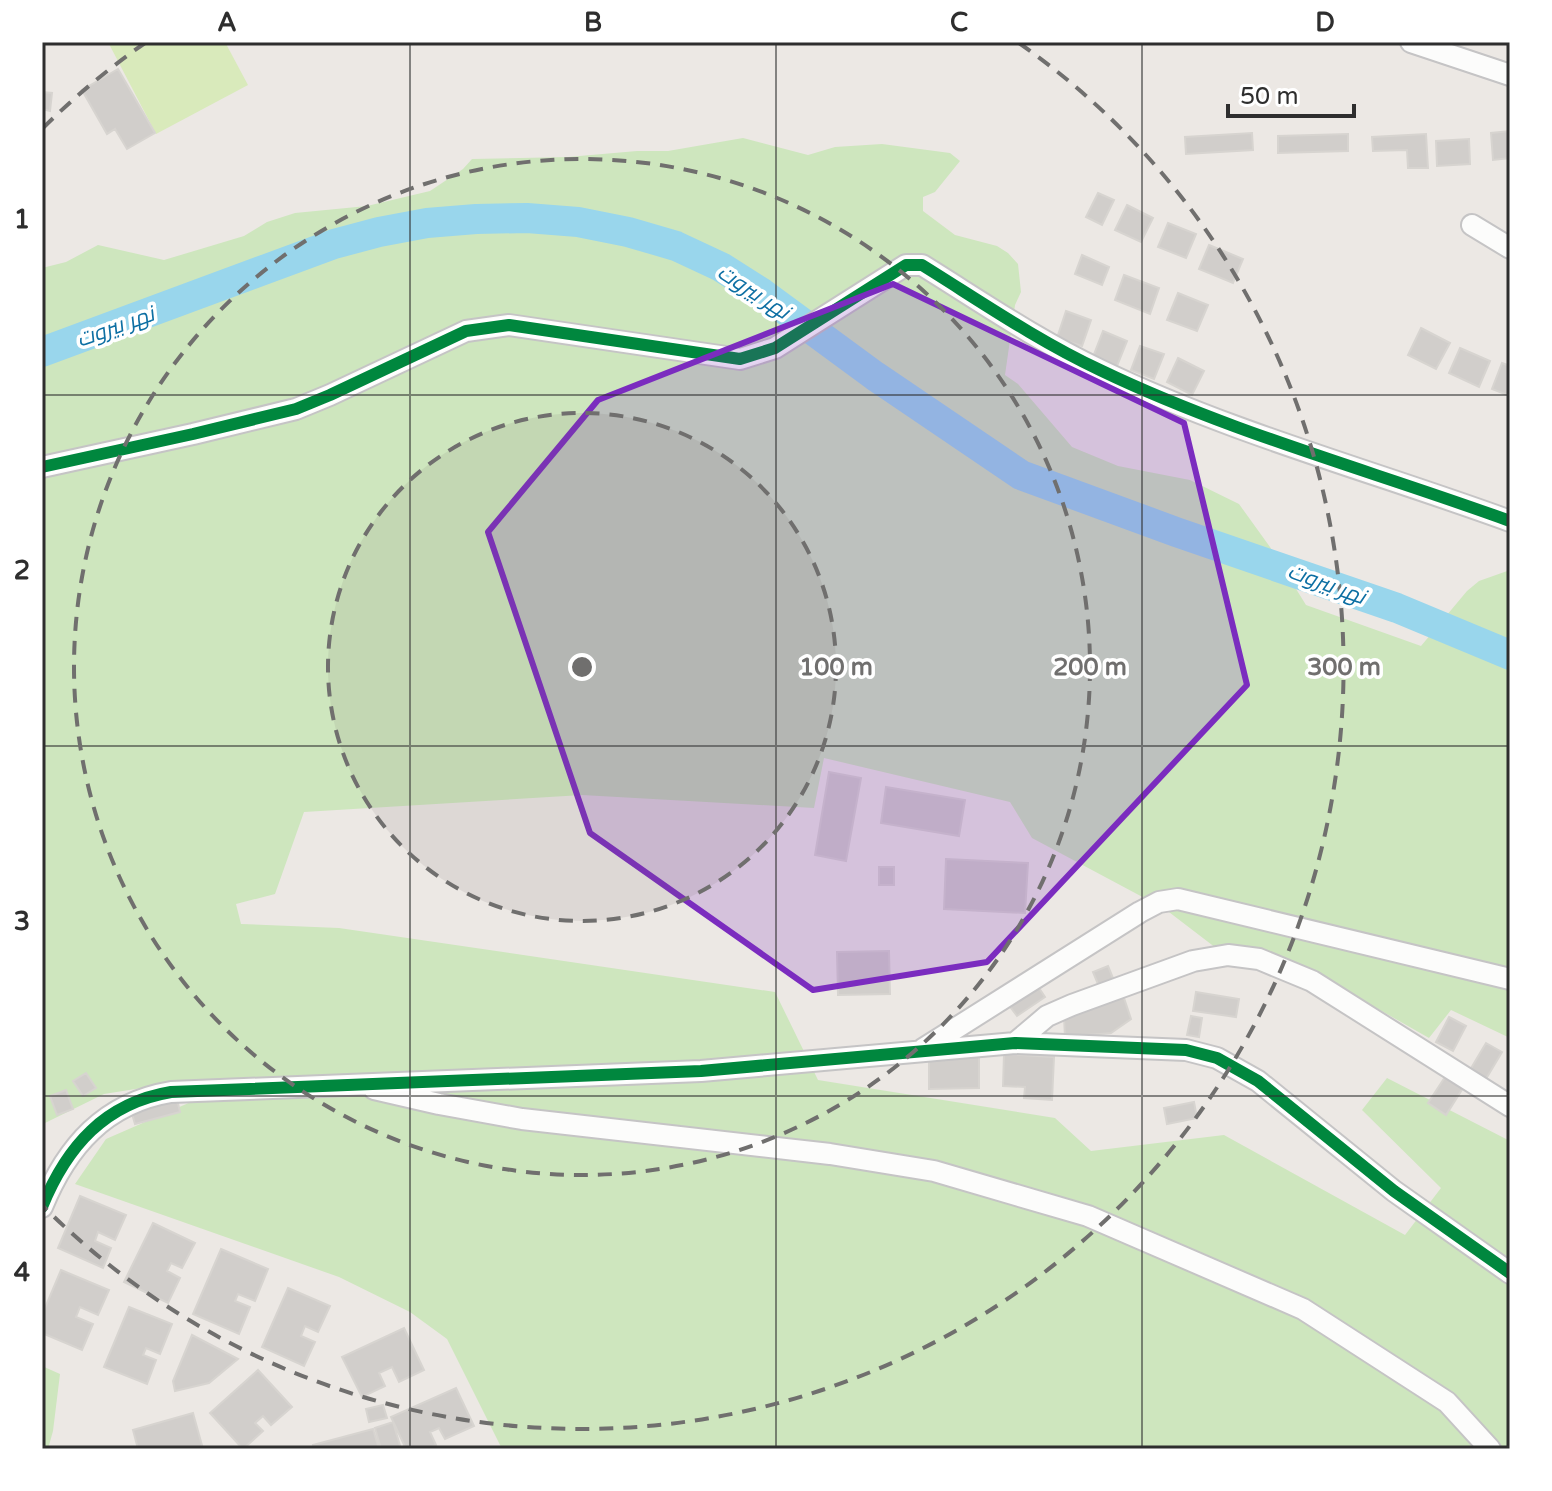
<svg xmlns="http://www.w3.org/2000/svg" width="1552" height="1491" viewBox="0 0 1552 1491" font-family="'Varela Round',Cairo,sans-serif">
<rect width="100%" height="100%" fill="#ece8e4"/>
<path fill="#cee6be" d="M743,138l65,17 27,-8 47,-3 68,9 10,8 -25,31 -12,5v14l32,24 42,11 11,7 10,11 3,28 -6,13 -10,70 13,9 54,63 46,19 72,14 49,24 31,43 36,58 115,41 46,-55 12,-10 31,-11v468l-59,-28 -22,28 -128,-73 -68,-4 -68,-52 -133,-71 -22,-36 -186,-44 -10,50 -232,-13 -278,17 -29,82 -39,10 5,20 98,4 436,64 43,88 237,38 36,33 133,-16 181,100 36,-47 -79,-78 25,-32 123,63v308h-1008l-55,-110 -37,-27 -71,-35 -264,-93 31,-45 94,-41 -8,-18 -88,14 -59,29 -3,7v-862l24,-6 32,-17 66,15 80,-24 23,-14 28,-9 72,-7 63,-15 33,-22 9,-10 96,-2 69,-6h31z
M42,1366l18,8 -7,57 -5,18h-6z"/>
<path fill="#d9eabb" d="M108,42h117l23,43 -92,49z"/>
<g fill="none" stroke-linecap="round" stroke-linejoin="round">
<path stroke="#99d6ec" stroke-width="30" d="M42,352l292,-108 45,-12 48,-9 49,-4 51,-1 51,4 50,10 48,14 45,21 41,26 113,83 146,99 155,57 221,76 113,47"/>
</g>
<path fill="#d1cecb" stroke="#d7d4d0" stroke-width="2" d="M118,69l37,64 -28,16 -12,-20 -8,5 -25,-44z
M42,92l10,1 -2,18 -8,-2z
M1510,131v27l-17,2 -2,-27z
M1252,133l1,17 -67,4 -1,-17z
M1348,134v17l-70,2v-17z
M1426,134l2,34h-20l-1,-18 -34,1 -1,-14z
M1469,139l1,25 -33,2 -1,-25z
M1098,193l16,7 -12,25 -16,-8z
M1127,205l26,13 -12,24 -26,-12z
M1168,223l28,11 -10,24 -28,-11z
M1209,245l34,14 -10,24 -34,-14z
M1082,255l27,12 -7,18 -27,-11z
M1124,275l35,13 -9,26 -35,-14z
M1178,293l30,12 -11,26 -30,-11z
M1066,311l25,9 -9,26 -25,-8z
M1421,328l29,15 -14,26 -28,-14z
M1103,331l24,10 -10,25 -24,-9z
M1140,346l24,8 -10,25 -23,-9z
M1460,348l30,13 -11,26 -30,-14z
M1178,358l26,13 -12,24 -25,-13z
M1502,363l8,3v30l-18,-7z
M829,772l32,6 -15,83 -31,-6z
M886,787l79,13 -6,36 -78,-13z
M946,859l82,4 -3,50 -81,-4z
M879,867h15v18h-15z
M889,951l1,43 -52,1 -1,-43z
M1108,966l7,17 -15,6 -7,-17z
M1037,985l8,12 -28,19 -9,-12z
M1196,992l43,7 -3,18 -43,-6z
M1123,995l8,24 -20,14 -46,4 -1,-20z
M1191,1016l11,2 -3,19 -12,-2z
M1449,1017l17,9 -13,25 -17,-9z
M1486,1043l16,9 -16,27 -16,-9z
M1004,1054l50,3 -2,43 -28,-2 1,-11 -22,-1z
M929,1056h50v32l-50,1z
M86,1073l10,15 -13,8 -10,-15z
M1445,1077l18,11 -17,27 -18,-12z
M66,1090l7,19 -16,6 -7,-19z
M176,1095l4,17 -45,12 -5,-17z
M1194,1102l3,16 -30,6 -3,-16z
M80,1196l46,19 -11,25 -17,-8 -3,9 16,7 -8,20 -45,-20z
M153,1223l42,20 -13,25 -11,-5 -4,8 13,7 -12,25 -44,-21z
M221,1249l47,20 -13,32 -17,-7 -3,7 15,6 -11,27 -46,-20z
M61,1270l48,20 -11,25 -18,-8 -4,10 17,7 -11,26 -40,-17v-18z
M288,1288l42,18 -12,26 -13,-6 -4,10 14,6 -11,24 -42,-19z
M129,1307l43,17 -12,30 -14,-6 -3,7 13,5 -9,24 -43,-17z
M404,1328l20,42 -25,12 -7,-15 -13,6 6,13 -23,11 -20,-40z
M192,1335l46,24 -29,24 -34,8 -2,-10z
M258,1370l34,37 -21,18 -8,-9 -8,7 8,8 -20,18 -33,-36z
M456,1388l18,38 -29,13 -6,-11 -9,4 6,13 -9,4h-21l-15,-32z
M383,1405l4,13 -18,4 -3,-13z
M193,1413l10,36h-65l-5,-19z
M393,1422l8,27h-20l-6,-21z
M373,1429l6,20h-65l-1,-4z"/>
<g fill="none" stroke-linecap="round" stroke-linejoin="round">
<defs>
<path id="minor" d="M1411,42l99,33
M1472,225l38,23
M42,467l151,-33 103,-25 34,-14 136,-64 43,-6 231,34 35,-11 131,-83h16c58,36 116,76 178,105 131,63 273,101 410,151
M1015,1043l32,-27 25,-11 121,-44 35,-6 31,4 53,22 198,125
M923,1049l217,-137 19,-10 19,-3 332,80
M374,1089l65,15 83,15 308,35 104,17 154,45 215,93 144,93 43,47
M42,1207c25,-61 63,-104 129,-115l530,-21 314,-28 171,7 31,8 41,23 136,110 116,82"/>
</defs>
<use href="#minor" stroke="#c5c4c5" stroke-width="24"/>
<use href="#minor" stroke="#fcfcfb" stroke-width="20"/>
<defs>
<path id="cycleway" d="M42,467l151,-33 103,-25 34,-14 136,-64 43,-6 231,34 35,-11 131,-83h16c58,36 116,76 178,105 131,63 273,101 410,151
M42,1207c25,-61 63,-104 129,-115l530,-21 314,-28 171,7 31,8 41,23 136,110 116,82"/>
</defs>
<use href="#cycleway" stroke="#fff" stroke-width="17"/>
<use href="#cycleway" stroke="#00873e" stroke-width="12"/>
</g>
<path fill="#7b2cbf" fill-opacity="0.2" stroke="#7b2cbf" stroke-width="6" stroke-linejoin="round" d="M893,284l291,139 63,262 -260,277 -174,28 -223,-157 -102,-301 110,-132z"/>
<path fill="none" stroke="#2e2e2e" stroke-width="2" stroke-opacity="0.55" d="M410,42v1407M776,42v1407M1142,42v1407M42,395h1468M42,746h1468M42,1096h1468"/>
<circle cx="582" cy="667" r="254" fill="#706f6e" fill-opacity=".12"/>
<g fill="none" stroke="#706f6e" stroke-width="4" stroke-dasharray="14 10">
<circle cx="582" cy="667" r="254"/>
<circle cx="582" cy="667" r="508"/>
<path d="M43 128A762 762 0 0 1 145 43M1019 43A762 762 0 1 1 43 1206"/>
</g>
<g text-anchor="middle" stroke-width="7" stroke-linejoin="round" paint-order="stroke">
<g font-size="22" font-style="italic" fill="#0d6fa3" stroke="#fff">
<text transform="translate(754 291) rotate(33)" y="8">نهر بيروت</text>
<text transform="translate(115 326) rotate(-20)" y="8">نهر بيروت</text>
<text transform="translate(1327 583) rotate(20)" y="8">نهر بيروت</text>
</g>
</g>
<circle cx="582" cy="667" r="12" fill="#706f6e" stroke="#fff" stroke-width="4"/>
<g font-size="24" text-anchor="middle" font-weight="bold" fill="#706f6e" stroke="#fff" stroke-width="7" stroke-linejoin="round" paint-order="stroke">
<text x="836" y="675">100 m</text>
<text x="1090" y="675">200 m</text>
<text x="1344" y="675">300 m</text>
</g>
<rect width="1552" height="1491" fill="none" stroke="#ffffff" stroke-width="88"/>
<path d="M1228 104v12h126v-12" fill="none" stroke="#2e2e2e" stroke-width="4"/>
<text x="1240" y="104" font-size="24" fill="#2e2e2e" stroke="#ffffff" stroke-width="6" paint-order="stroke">50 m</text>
<rect x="44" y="44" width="1464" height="1403" fill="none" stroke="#2e2e2e" stroke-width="3"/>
<g font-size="26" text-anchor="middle" font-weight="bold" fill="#2e2e2e">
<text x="227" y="31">A</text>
<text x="593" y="31">B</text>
<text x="959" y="31">C</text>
<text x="1325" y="31">D</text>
<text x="22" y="228">1</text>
<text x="22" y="579">2</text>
<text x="22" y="930">3</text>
<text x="22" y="1281">4</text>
</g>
</svg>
